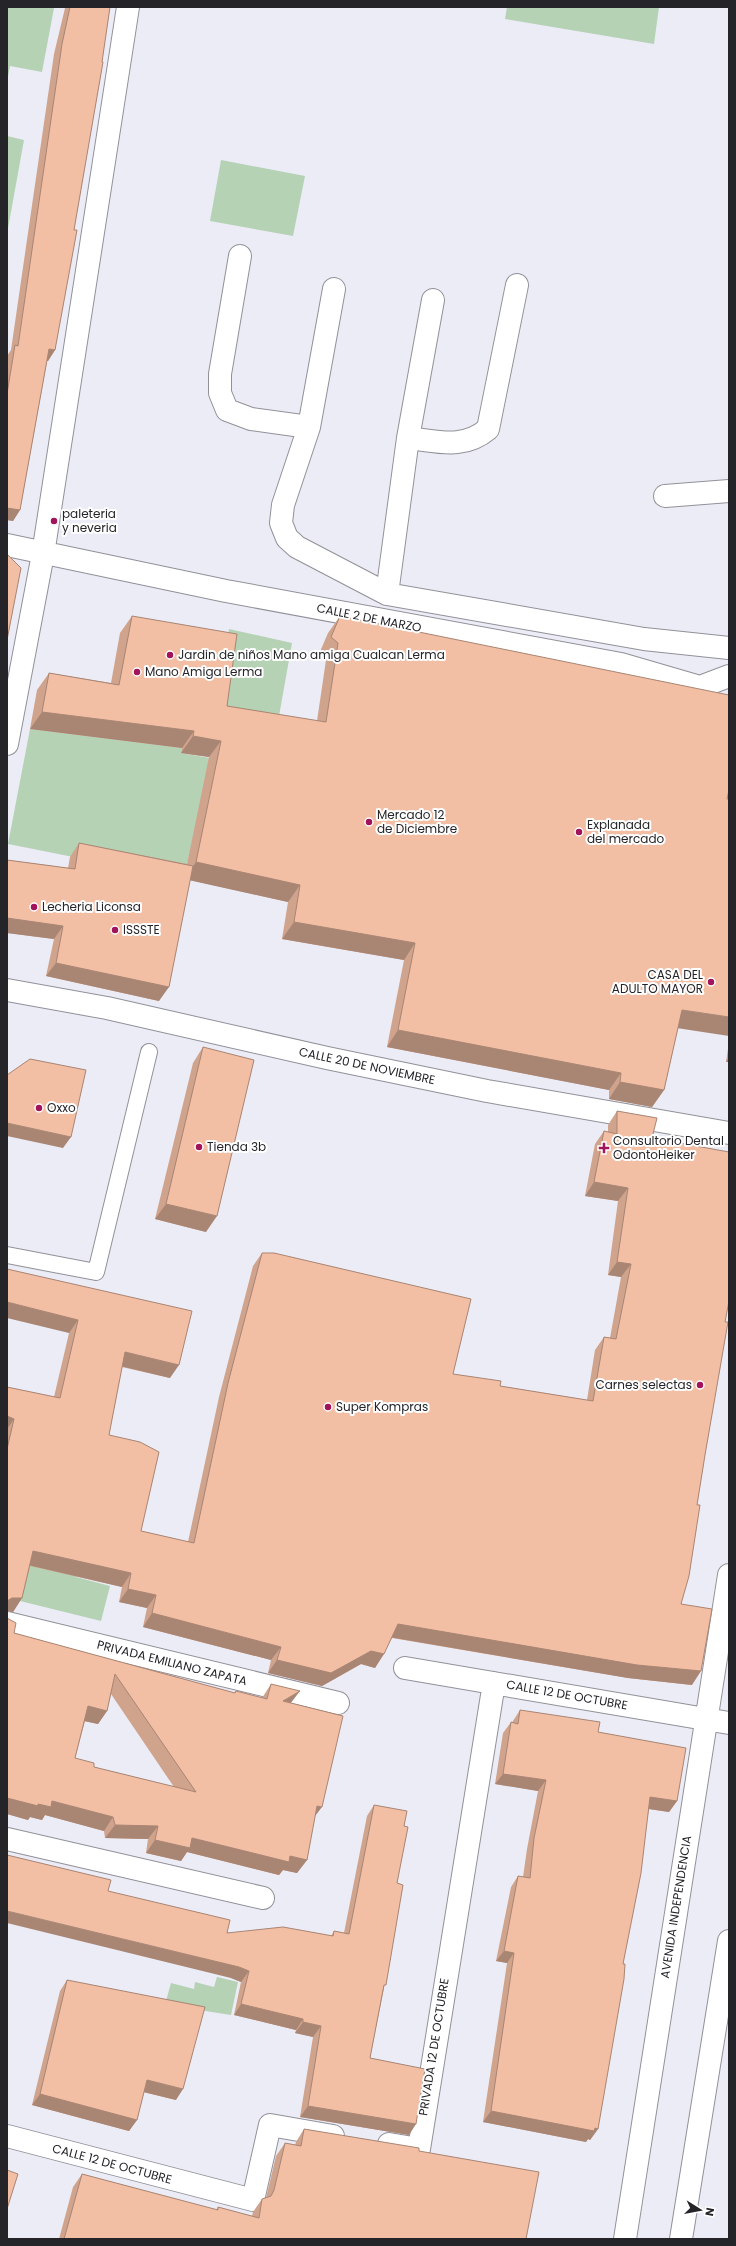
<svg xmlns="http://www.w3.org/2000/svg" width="736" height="2246" viewBox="0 0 736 2246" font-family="Poppins,sans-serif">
<rect width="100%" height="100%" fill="#ececf6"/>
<path fill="#b5d2b4" d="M7,7l47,1 -12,64 -32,-6 -3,16z
M507,7h152l-5,37 -149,-25z
M7,136l17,4 -17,94z
M221,160l84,16 -12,60 -83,-15z
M229,629l63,14 -16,90 -61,-10z
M30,729l152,19 -1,5 29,5 -26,121 -176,-35z
M86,1534l-10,43 34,9 -9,35 -85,-21 13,-57z
M217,1977l21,5 -7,33 -32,-5 -33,-9 5,-18 23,6 1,-7 19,5z"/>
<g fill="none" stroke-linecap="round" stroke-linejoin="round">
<defs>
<path id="service" d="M7,1255l89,17 53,-220"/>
<path id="minor" d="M240,256l-20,118v19l7,17 24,9 58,8
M334,289l-25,138 -26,78 -2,18 6,15 10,9 90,47 257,45 85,9
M408,438c30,3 55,12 80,-9l29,-144
M665,496l64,-5
M7,545l219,46 395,73 79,23 29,-11
M387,594l21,-156 25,-138
M7,744l36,-190 85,-547
M7,990l100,18 220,50 160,33 242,42
M7,1623l331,80
M405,1668l324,55
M7,1839l256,59
M7,2136l246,64 17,-75 63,11
M389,2144l30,5 75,-466
M625,2239l104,-664
M681,2239l48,-298"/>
</defs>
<use href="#service" stroke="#91919a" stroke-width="18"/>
<use href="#minor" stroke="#91919a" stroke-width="24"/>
<use href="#service" stroke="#fff" stroke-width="16"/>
<use href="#minor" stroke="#fff" stroke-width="22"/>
</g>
<path fill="#d0a38d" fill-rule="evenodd" d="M66,7h44l-36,223 -19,120 -7,11h-1l-27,149 -7,11 -6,-1v-164l4,-6 43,-296 11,-46z
M132,616l95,90 90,15 9,-61 -7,-6 9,-21 12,-17 338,412 -14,62 -12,17 -43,-8v-9l-222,-43 17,-87 -122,-21 6,-37 -98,-22 -31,121 -113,-25 8,-37 -47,-6v-73l61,8 2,-11 9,-14 108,21 22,-107 -28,-4 1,-5 -152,-19 7,-39 12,-17 62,10 9,-50z
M729,1042v20h-3z
M203,1047l3,185 -51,-13 38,-156z
M617,1111l35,27 73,184 -44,282 11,81 -64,-7 -236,-40 -17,30 -14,-4 -39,22 -54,-13 3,-13 -128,-33 4,-19 -28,-6 3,-15 -92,-21 -8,32 -9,14 -6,-1v-224l47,10 15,-64 -62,-64 163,109 -48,-11 -13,68 32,96 47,11 31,-145 34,-131 9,-13 191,121 47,12 87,14 8,-50 9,-13 6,1 11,-61 -13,-2 10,-74 -33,-5 10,-52 9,-13 4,1v-7z
M7,1617l7,16 220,60 2,-2 26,7 9,-14 20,19 23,114 -7,43 -10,13 -14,-3 -4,5 -92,-23 -6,9 -35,-8 2,-14 -43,-1 -1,-7 -59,-16 -3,5 -12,-3 -2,3 -21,-6zM111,1694l63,93 -80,-20 -19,-9 10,-37 13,3 9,-13z
M520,1710l78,22 79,69 -8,11 -20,-3 -26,155 -25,165 -8,11 -2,-1 -2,3 -103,-20 24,-159 -11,-2 15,-74 7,-11 5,1 4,-28 11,-58 -43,-7 8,-51 8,-11 1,1 1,-2z
M374,1805l30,21 -20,162 -14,70 39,77 -109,-18 13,-80 -18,-4 1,-3 -62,-15 7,-33 -10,-4 -123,-87 119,42 104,3 3,-5 10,2 23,-117z
M67,1980l109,120 -32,-8 -7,28 -8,11 -97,-26 28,-114z
M304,2129l115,22 107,88h-467l14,-52 9,-13 134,36 2,-3 34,9 1,-4 9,-13 4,-1 10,-42 9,-13 10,2 1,-3z"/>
<path fill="#a98573" d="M49,349l6,1 -7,11 -7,-1z
M7,508l13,2 -7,11 -6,-1z
M42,712l152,19 -12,17 -152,-19z
M193,736l28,5 -12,16 -28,-4z
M196,862l104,23 -12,17 -104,-23z
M7,918l56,8 -9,13 -47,-6z
M294,922l121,21 -11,17 -122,-21z
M56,963l113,24 -10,14 -113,-25z
M682,1010l47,7v19l-59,-9z
M398,1030l223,43 -12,17 -222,-43z
M729,1057v5h-3z
M620,1082l44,8 -12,17 -43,-8z
M7,1123l64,14 -8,11 -56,-12z
M594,1182l34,6 -10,13 -33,-5z
M166,1204l51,12 -11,16 -51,-13z
M617,1262l14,2 -10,13 -13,-2z
M7,1302l71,18 -9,13 -62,-15z
M125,1352l54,13 -9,13 -54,-13z
M7,1416l7,3 -7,10z
M33,1551l98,22 -9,14 -98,-23z
M128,1589l28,6 -9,13 -28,-6z
M12,1598h10l-9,14 -6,-1v-10z
M152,1613l129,34 -10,13 -128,-33z
M398,1624l303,47 -9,14 -64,-7 -239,-41z
M371,1651l13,3 -9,14 -14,-4 -39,22 -54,-13 9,-13z
M300,1691l-10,13 -7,-3z
M88,1706l19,5 -9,13 -19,-4z
M503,1774l43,6 -8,11 -43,-7z
M650,1797l27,4 -8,11 -27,-4z
M7,1798l31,6 14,-3 61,16 -9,14 -59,-16 -3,5 -12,-3 -2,3 -21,-6z
M317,1806l5,1 -10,13z
M115,1825l43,1 -10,13 -43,-1z
M192,1838l98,18 17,4 -10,13 -14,-3 -4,5 -92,-23 -6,9 -35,-8 9,-13z
M7,1911l232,56 10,4 -8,11 -10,-4 -224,-55z
M504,1951l10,2 -7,10 -11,-2z
M241,2004l62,15 -7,11 -62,-15z
M303,2022l18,4 -8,11 -18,-4z
M147,2080l36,9 -7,11 -37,-9z
M40,2094l97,26 -8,11 -97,-26z
M308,2106l108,18 -7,11 -109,-18z
M491,2111l107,18 -8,11 -2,-1 -2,3 -103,-20z"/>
<path fill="#f2bea4" stroke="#a98573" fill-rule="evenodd" d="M70,7h40l-8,55h1l-29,168h3l-22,120 -6,-1 -29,161 -13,-2v-114l8,-49 3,1 44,-302z
M7,554l14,14 -14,72z
M132,616l105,18 -10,72 99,16 12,-79 -7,-6 9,-21 389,79v95l-2,9h2v218l-47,-7 -18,80 -44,-8 1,-9 -223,-43 17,-87 -121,-21 6,-37 -104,-23 25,-121 -28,-5 1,-5 -152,-19 7,-39 70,12z
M79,843l114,23 -24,121 -113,-24 7,-37 -56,-8v-58l68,9z
M203,1047l51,13 -37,156 -51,-12z
M30,1059l56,11 -15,67 -64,-14v-48z
M617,1111l40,7 -5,20 77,14v149l-4,21h3l-23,133 -8,50h3l-11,71 -8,28 31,5 -11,62 -64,-6 -239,-41 -14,30 -13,-3 -40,22 -54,-13 4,-13 -129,-34 4,-18 -28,-6 3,-16 -98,-22 -11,47h-10l-5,3v-152l7,-30 -7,-3v-29l53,11 18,-78 -71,-18v-33l185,42 -13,54 -54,-13 -16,83 31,7 19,10 -18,79 53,12 34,-160 34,-130h12l197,46 -18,75 48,7 -1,5 93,15 11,-64 12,2 15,-75 -14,-2 11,-74 -34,-6 10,-51 13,3z
M7,1617v1l9,5 -2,10 221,60 1,-2 31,8 4,-15 29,7 -17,10 60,15 -21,91 -5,-1 -10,54 -17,-4 -1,6 -97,-24 -2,10 -35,-8 3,-14 -43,-1 -2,-8 -61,-16 -1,6 -13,-3v2l-31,-8zM115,1674l81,118 -102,-25v-4l-19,-5 13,-52 19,5z
M520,1710l80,12 -2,10 88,16 -9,53 -27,-4 -9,76 -18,91h2l-1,15 -26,150 -3,-1 -1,3 -103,-20 23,-158 -10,-2 14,-75 12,2 4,-40 12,-58 -43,-6 8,-52 7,2z
M374,1805l33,6 -3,15 4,1 -11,56 6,2 -17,100h-2l-14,73 55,11 -9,55 -108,-18 13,-80 -18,-4v-3l-62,-15 8,-33 -10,-4 -232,-56v-56l104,25 -3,11 122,29 -3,13 56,-6 50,9 1,-5 15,3z
M67,1980l138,27 -22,82 -36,-9 -10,40 -97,-26z
M304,2129l115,19v3l120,21 -13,67h-462l18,-65 136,36v-3l41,11 3,-19 9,-3 3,-6 11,-47 16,3z
M7,2170l11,4 -11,35z"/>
<g fill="#a1135a" stroke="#fff" stroke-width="1.5">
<circle cx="54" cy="521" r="4"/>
<circle cx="170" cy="655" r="4"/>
<circle cx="137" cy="672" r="4"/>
<circle cx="369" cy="822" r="4"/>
<circle cx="579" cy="832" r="4"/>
<circle cx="34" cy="907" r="4"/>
<circle cx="115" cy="930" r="4"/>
<circle cx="711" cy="982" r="4"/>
<circle cx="39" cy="1108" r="4"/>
<circle cx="199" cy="1147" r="4"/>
<path d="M602 1142h4v4h4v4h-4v4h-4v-4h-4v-4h4z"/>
<circle cx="700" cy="1385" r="4"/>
<circle cx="328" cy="1407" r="4"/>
</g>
<g text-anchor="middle" stroke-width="4" stroke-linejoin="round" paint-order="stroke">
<g font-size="12" fill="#252428" stroke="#fff" text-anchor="start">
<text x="62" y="518">paleteria<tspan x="62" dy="14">y neveria</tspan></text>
<text x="178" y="659">Jardin de niños Mano amiga Cualcan Lerma</text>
<text x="145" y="676">Mano Amiga Lerma</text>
<text x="377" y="819">Mercado 12<tspan x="377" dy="14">de Diciembre</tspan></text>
<text x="587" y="829">Explanada<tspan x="587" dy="14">del mercado</tspan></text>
<text x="42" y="911">Lecheria Liconsa</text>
<text x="123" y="934">ISSSTE</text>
<text x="703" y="979" text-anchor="end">CASA DEL<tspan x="703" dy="14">ADULTO MAYOR</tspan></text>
<text x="47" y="1112">Oxxo</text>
<text x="613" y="1145">Consultorio Dental<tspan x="613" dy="14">OdontoHeiker</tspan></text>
<text x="207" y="1151">Tienda 3b</text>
<text x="692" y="1389" text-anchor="end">Carnes selectas</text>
<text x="336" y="1411">Super Kompras</text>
</g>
<g font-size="12" fill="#252428" stroke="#fff">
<text transform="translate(369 618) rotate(11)" y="4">CALLE 2 DE MARZO</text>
<text transform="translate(367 1066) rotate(12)" y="4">CALLE 20 DE NOVIEMBRE</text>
<text transform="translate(172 1663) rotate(14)" y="4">PRIVADA EMILIANO ZAPATA</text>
<text transform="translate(567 1695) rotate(10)" y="4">CALLE 12 DE OCTUBRE</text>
<text transform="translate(676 1907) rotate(-81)" y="4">AVENIDA INDEPENDENCIA</text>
<text transform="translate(434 2047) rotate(-81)" y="4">PRIVADA 12 DE OCTUBRE</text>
<text transform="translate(112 2164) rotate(15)" y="4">CALLE 12 DE OCTUBRE</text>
</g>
</g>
<rect width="736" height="2246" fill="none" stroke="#252428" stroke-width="16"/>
<g transform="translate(700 2210) rotate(101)" stroke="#ffffff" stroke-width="3" paint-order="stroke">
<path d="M0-3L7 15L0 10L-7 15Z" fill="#252428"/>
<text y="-6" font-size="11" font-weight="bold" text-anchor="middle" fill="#252428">N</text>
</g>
</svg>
